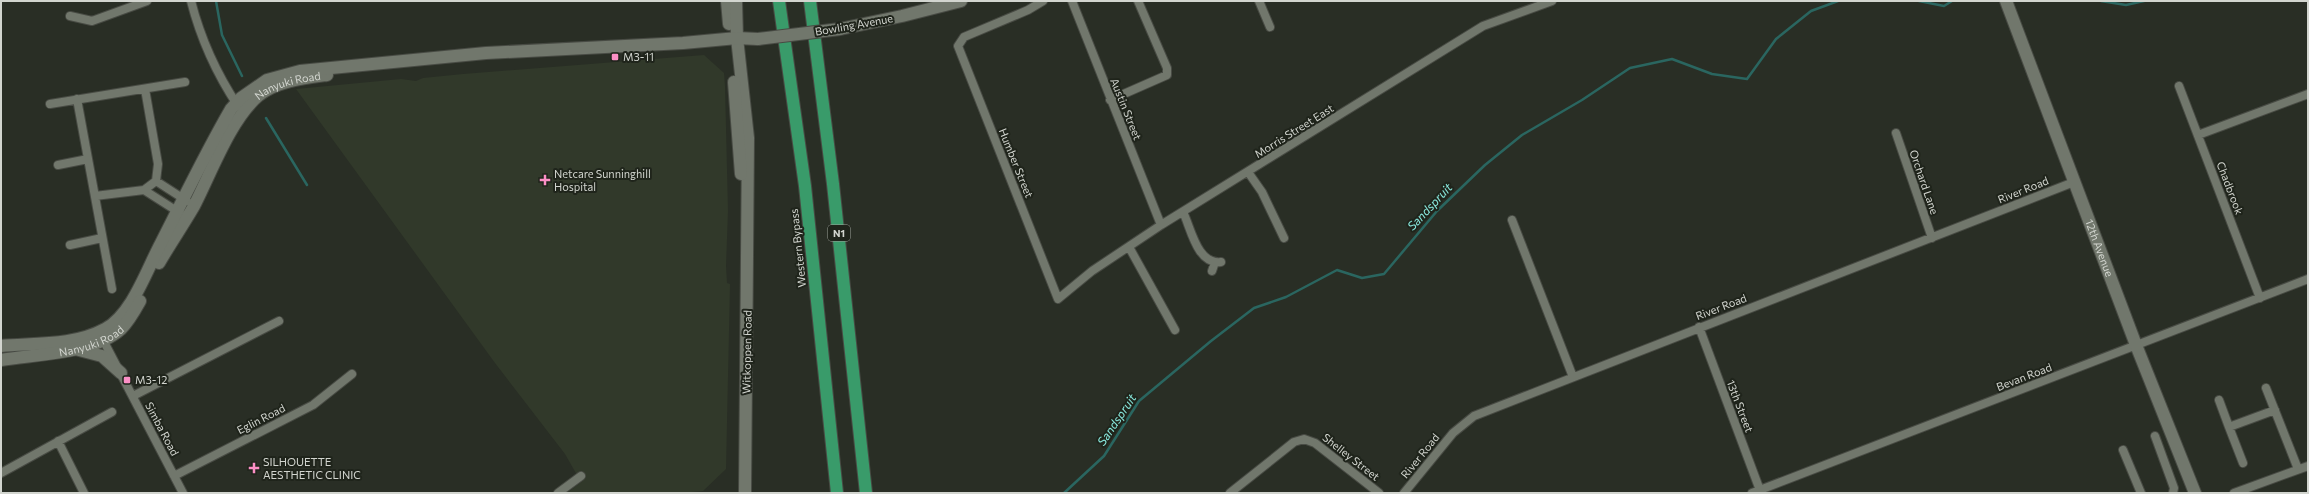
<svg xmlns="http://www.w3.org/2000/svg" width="2309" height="494" viewBox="0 0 2309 494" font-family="Commissioner,sans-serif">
<rect width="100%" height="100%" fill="#292e25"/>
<path fill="#31392a" d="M704,55l20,18 1,13 3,125 -2,55 1,17 3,1 -4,185 -23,22 -21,2h-115l14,-11 -16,-28 -70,-91 -199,-274 105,-10 15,2 7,-3 40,-4z"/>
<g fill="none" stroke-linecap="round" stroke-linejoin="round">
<path stroke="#2a6660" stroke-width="2.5" d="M216,1l6,34 20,41
M1919,1l25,5 8,-5
M2101,1l25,4 18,-4
M266,118l41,67
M1064,493l40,-37 35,-55 72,-60 43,-33 32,-11 51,-27 25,8 22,-4 53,-63 48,-46 37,-30 60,-35 48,-32 42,-9 40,15 35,5 29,-40 35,-28 27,-10"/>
<defs>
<path id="street" d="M191,1c10,39 25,72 47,105
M1043,1l-15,9 -64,27 -6,9 100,253 34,-28 69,-46 322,-199 69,-25
M1072,1l89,224
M1259,1l11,26
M70,16l22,5 55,-20
M2179,86l81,212
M77,99l35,190
M1110,100l57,-25v-7l-29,-67
M50,104l135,-22
M1896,133l36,105
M2198,135l110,-41
M58,165l30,-6
M1248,172l14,20 22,46
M156,181l31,20
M144,190l36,23
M95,196l49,-6 12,-9 2,-17 -13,-75
M1183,212c8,16 14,53 38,50
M1512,220l61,157
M70,245l32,-7
M1129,247l46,83
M1212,271l3,-9
M1699,327l62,166
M101,336l82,157
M2266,388l32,81
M133,396l146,-75
M2219,400l10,27 46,-17
M2229,427l14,36
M2155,436l19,52 -1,5
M58,441l26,52
M2123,450l18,43
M1,473l111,-61
M174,476l139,-71 39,-31
M558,493l23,-17
M1230,493l64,-51 10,-3 11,4 64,50
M1404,493l49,-60 21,-17 600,-234
M1752,493l556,-214
M2234,493l74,-27"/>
<g id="secondary">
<path d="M727,1l2,23"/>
<path d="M736,1l1,37 11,100 -3,355"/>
<path id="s1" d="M2006,1l130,344 59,148"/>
<path d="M840,29l62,-13 59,-15"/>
<path d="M734,82l7,92"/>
<path id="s2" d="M159,263c11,-19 24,-38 35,-57 17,-33 36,-86 64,-110 18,-15 46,-18 69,-21"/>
<path d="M1,346c34,-3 73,0 104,-17 27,-14 42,-60 56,-86 23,-45 45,-91 70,-134l10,-11 26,-18 33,-9 186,-18 197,-10 54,-5 21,1"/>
<path d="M79,350l23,6 19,17"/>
<path id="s3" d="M1,360c36,-6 92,-6 120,-31 8,-8 14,-19 19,-28"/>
</g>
<path id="highway" d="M779,1l26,185 32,307
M810,1l23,183 33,309"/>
</defs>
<use href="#street" stroke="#484b44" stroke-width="10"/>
<use href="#secondary" stroke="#484b44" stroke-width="14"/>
<use href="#highway" stroke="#484b44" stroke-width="14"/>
<use href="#street" stroke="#71776c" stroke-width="8"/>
<use href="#secondary" stroke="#71776c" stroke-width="12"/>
<use href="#highway" stroke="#399b6a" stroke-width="12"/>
<defs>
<path id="secondary-bridge" d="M758,39l82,-10"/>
</defs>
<use href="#secondary-bridge" stroke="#484b44" stroke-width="14" stroke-linecap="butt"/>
<use href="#secondary-bridge" stroke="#71776c" stroke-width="12"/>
</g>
<g fill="#fb8fc5" stroke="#1f241b" stroke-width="1.5">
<rect x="611" y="53" width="8" height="8" rx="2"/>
<path d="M543 174h4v4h4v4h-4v4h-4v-4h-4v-4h4z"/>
<rect x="123" y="376" width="8" height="8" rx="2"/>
<path d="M252 462h4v4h4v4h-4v4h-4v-4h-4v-4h4z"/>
</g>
<g text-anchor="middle" stroke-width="4" stroke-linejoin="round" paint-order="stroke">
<rect fill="#1f241b" stroke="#9ca099" stroke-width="1" x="828" y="225" width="22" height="16" rx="3"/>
<g font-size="10" font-weight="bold" fill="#d2d5cf">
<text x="839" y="237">N1</text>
</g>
<g font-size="11" fill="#d2d5cf" stroke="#1f241b">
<text transform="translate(854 25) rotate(-10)" y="4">Bowling Avenue</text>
<text dy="4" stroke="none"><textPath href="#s2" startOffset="227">Nanyuki Road</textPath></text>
<text transform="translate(1126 109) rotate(68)" y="4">Austin Street</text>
<text transform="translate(1294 131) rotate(-32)" y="4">Morris Street East</text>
<text transform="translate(1016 163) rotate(68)" y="4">Humber Street</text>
<text transform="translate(1924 182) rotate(71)" y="4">Orchard Lane</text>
<text transform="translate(2230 188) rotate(69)" y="4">Chadbrook</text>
<text transform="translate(2023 190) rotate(-22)" y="4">River Road</text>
<text transform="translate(798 248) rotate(-96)" y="4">Western Bypass</text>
<text dy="4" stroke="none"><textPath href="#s1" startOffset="264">12th Avenue</textPath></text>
<text transform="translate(1721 307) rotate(-21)" y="4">River Road</text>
<text dy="4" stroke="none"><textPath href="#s3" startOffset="93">Nanyuki Road</textPath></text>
<text transform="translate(747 352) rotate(-89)" y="4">Witkoppen Road</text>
<text transform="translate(2024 377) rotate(-21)" y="4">Bevan Road</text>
<text transform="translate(1740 406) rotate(69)" y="4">13th Street</text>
<text transform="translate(261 419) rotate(-27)" y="4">Eglin Road</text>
<text transform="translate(162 429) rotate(62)" y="4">Simba Road</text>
<text transform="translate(1420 456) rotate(-51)" y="4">River Road</text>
<text transform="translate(1351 457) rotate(38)" y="4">Shelley Street</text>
</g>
<g font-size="11" fill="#d2d5cf" stroke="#1f241b" text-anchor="start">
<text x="623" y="61">M3-11</text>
<text x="554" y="178">Netcare Sunninghill<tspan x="554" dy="13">Hospital</tspan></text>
<text x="135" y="384">M3-12</text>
<text x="263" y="466">SILHOUETTE<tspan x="263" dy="13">AESTHETIC CLINIC</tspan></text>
</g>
<g font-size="12" font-style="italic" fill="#89e9de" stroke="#1f241b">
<text transform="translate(1430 207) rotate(-47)" y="4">Sandspruit</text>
<text transform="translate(1117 420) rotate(-56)" y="4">Sandspruit</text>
</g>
</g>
<rect width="2309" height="494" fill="none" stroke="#d2d5cf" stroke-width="4"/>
</svg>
